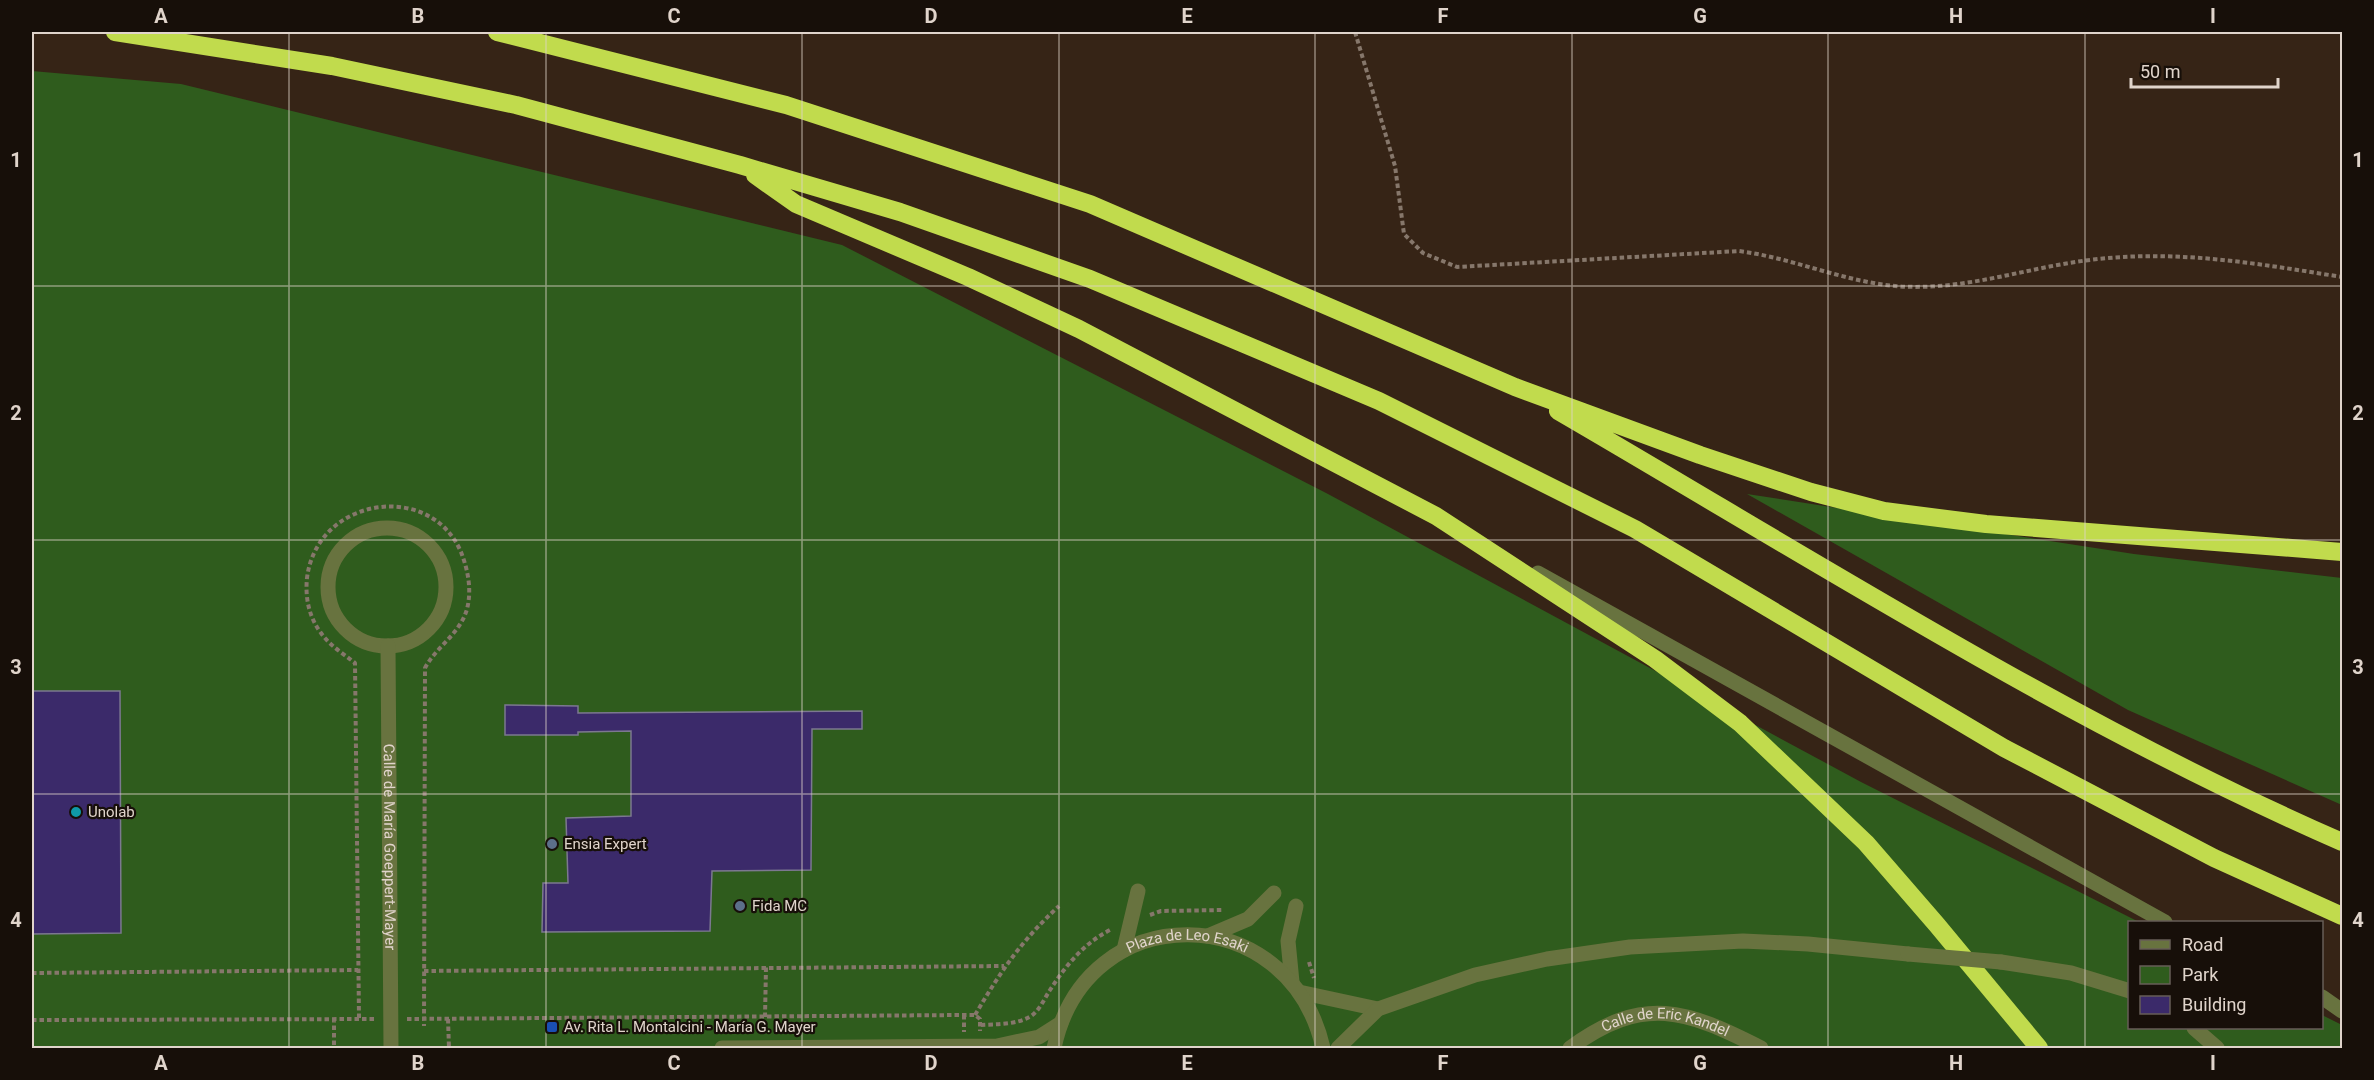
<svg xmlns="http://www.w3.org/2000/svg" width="2374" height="1080" viewBox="0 0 2374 1080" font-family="Roboto,sans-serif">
<rect width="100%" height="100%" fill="#362416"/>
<path fill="#2f5c1d" d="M32,71l149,13 661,161 486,249 533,288 278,140h-9v106h192v-13l20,10v23h-2310z
M1747,494l387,60 208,24v227l-214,-95z"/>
<path fill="#3b2a6a" stroke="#7c7890" stroke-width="1.5" d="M32,691h88l1,242 -89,1z
M505,705l73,1v7l284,-2v18h-50l-1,141 -99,1 -2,60 -168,1 1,-49h25l-2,-65 65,-2v-85l-53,1v3h-73z"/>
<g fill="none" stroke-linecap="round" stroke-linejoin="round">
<path stroke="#86776b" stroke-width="4" stroke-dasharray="4.5 3" stroke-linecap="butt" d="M1355,32l40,134 9,68 19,19 34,14 282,-16c53,7 103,30 156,35 69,6 135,-20 203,-27 84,-9 162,5 244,18
M1150,915l11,-4 62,-1
M1309,962l5,16
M424,971l580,-5
M32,973l326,-3
M964,1015v17
M975,1015c26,-44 46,-74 84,-109
M765,1017l1,-50
M334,1018v30
M359,1018l-4,-355c-11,-9 -25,-17 -34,-30 -12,-16 -16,-35 -14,-55 10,-81 123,-98 154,-26 7,18 11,38 6,57 -7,25 -31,38 -42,59l-1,358
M407,1019l557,-4h11l5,4v12
M448,1019l1,29
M32,1020l344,-1
M981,1025c15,-1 36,0 50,-9 9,-6 13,-17 19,-26 16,-25 35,-48 62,-61"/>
<g stroke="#68733f" stroke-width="15">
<circle cx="387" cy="587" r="59"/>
<path d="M1538,573l627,349"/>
<path id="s1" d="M388,646l3,402"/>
<path d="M1208,936l40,-17 26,-26"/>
<path d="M1124,950l14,-59"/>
<path d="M2001,962l70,11 59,18"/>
<path d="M1292,982l-4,-41 8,-35"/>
<path d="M1299,992l79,17"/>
<path d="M2322,997l20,14"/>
<path d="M2194,1028l23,20"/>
<path d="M722,1048l275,-2 42,-9 22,-14"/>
<path id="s2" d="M1054,1048c32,-152 235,-150 269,0"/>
<path d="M1338,1048l40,-39 97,-34 72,-16 83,-12 113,-6 65,3 100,10"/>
<path id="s3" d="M1570,1048c74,-54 116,-38 191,0"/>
</g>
<path stroke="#c1db4d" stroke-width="18" d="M115,32l217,34 184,39 224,60 160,47 190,67 289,122 256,128 369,219 210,110 128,58
M497,32l289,73 304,99 425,183 185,68 111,37 73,19 102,13 356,28
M755,175l41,29 172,73 111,52 357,187 219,143 85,64 126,120 71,82 102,123
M1558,411c258,150 511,312 784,431"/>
<path stroke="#68733f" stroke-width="15" d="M1908,954l93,8"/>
</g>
<path fill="none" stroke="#e0d4cb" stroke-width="1.5" stroke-opacity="0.55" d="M289,32v1016M546,32v1016M802,32v1016M1059,32v1016M1315,32v1016M1572,32v1016M1828,32v1016M2085,32v1016M32,286h2310M32,540h2310M32,794h2310"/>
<circle fill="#0f9aa8" stroke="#170f09" stroke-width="2" cx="76" cy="812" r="6"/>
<g fill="#5c6f8a" stroke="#170f09" stroke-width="2">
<circle cx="552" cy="844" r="6"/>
<circle cx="740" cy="906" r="6"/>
</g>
<rect fill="#1a4fb4" stroke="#170f09" stroke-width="2" x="546" y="1021" width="12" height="12" rx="3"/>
<g text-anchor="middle" stroke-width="4.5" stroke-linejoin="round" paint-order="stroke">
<g font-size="15" fill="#e0d4cb" stroke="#170f09" text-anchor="start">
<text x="88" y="817">Unolab</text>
<text x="564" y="849">Ensia Expert</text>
<text x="752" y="911">Fida MC</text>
<text x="564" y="1032">Av. Rita L. Montalcini - María G. Mayer</text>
</g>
<g font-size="15" fill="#e0d4cb" stroke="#170f09">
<text dy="5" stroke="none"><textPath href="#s1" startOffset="201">Calle de María Goeppert-Mayer</textPath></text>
<text dy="5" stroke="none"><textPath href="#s2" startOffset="190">Plaza de Leo Esaki</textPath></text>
<text dy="5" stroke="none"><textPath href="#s3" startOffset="104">Calle de Eric Kandel</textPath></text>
</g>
</g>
<rect width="2374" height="1080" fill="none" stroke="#170f09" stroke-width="66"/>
<rect x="2128" y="921" width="195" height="108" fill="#170f09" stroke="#675e57" stroke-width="1.5"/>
<rect x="2140" y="940" width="30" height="9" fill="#68733f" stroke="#675e57" stroke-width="1.5"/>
<text x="2182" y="951" font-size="18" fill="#e0d4cb">Road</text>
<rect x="2140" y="966" width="30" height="18" fill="#2f5c1d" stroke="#675e57" stroke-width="1.5"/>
<text x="2182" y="981" font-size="18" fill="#e0d4cb">Park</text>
<rect x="2140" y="996" width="30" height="18" fill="#3b2a6a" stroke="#675e57" stroke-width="1.5"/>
<text x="2182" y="1011" font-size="18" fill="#e0d4cb">Building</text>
<path d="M2131 78v9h147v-9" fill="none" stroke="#e0d4cb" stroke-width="3"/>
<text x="2140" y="78" font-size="18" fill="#e0d4cb" stroke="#170f09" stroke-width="4.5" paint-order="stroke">50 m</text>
<rect x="33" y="33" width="2308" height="1014" fill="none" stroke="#e0d4cb" stroke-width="2"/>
<g font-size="20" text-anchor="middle" font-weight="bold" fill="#e0d4cb">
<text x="161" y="23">A</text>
<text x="418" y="23">B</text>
<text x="674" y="23">C</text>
<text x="931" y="23">D</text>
<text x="1187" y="23">E</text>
<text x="1443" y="23">F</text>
<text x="1700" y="23">G</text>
<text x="1956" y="23">H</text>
<text x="2213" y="23">I</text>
<text x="16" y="167">1</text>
<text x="2358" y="167">1</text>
<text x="16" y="420">2</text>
<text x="2358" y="420">2</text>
<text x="16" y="674">3</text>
<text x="2358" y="674">3</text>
<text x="16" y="927">4</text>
<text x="2358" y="927">4</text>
<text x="161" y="1070">A</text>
<text x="418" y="1070">B</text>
<text x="674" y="1070">C</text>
<text x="931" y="1070">D</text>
<text x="1187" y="1070">E</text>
<text x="1443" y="1070">F</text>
<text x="1700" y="1070">G</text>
<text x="1956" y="1070">H</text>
<text x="2213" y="1070">I</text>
</g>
</svg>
